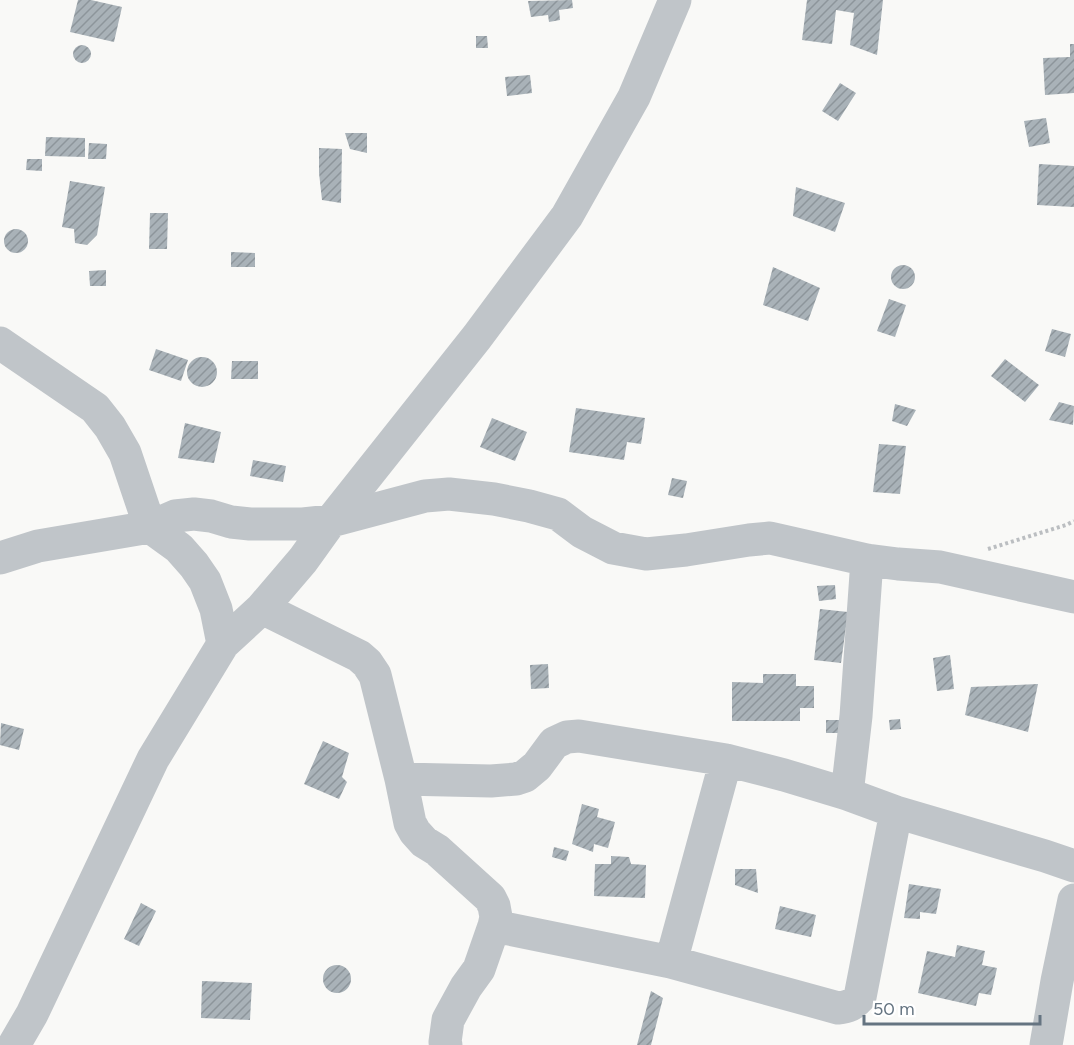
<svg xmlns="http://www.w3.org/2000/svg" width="1074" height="1045" viewBox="0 0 1074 1045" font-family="Figtree,sans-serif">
<defs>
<pattern id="building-hatch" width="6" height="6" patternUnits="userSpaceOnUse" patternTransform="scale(1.5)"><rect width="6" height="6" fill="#a9b2b8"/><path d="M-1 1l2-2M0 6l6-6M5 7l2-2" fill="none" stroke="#8d959b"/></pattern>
</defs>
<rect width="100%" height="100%" fill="#f9f9f7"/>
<path fill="url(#building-hatch)" d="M78,0h13l31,7 -8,35 -44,-10z
M572,0l1,8 -14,2 1,10 -11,2 -1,-7 -17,2 -3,-16z
M807,0h76l-6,55 -27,-10 4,-32 -18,-3 -4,34 -30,-4z
M476,36h11l1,12h-12z
M1070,44h4v49l-29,2 -2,-37 27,-1z
M73 54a9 9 0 1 1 18 0a9 9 0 1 1-18 0Z
M530,75l2,18 -25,3 -2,-19z
M840,83l16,10 -18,28 -16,-10z
M1046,118l4,25 -21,4 -5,-26z
M345,133h22v20l-17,-4z
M46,137l39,1v19l-40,-1z
M89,143l18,1 -1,15h-18z
M319,148l23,1 -1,54 -19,-3 -3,-27z
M27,159h15v12l-16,-1z
M1039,164l35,2v41l-37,-2z
M70,181l35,6 -8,48 -10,10 -12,-2 -1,-14 -12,-2z
M796,187l49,16 -10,29 -42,-16z
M150,213h18l-1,36h-18z
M4 241a12 12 0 1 1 24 0a12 12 0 1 1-24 0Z
M231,252l24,1v14h-24z
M891 277a12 12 0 1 1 24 0a12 12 0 1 1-24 0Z
M773,267l47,21 -12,33 -45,-16z
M106,270v16h-16l-1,-15z
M889,299l17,6 -11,32 -18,-6z
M1052,329l19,5 -6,23 -20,-6z
M156,349l32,11 -7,21 -32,-11z
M187 372a15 15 0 1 1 30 0a15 15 0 1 1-30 0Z
M1005,359l34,26 -14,17 -34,-26z
M232,361h26v18h-27z
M1059,402l15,4 -1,19 -24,-5z
M895,404l21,6 -9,16 -15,-5z
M576,408l69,10 -4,26 -14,-2 -3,18 -55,-8z
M492,418l35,14 -12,29 -35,-14z
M185,423l36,9 -7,31 -36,-5z
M879,444l27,2 -6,48 -27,-2z
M253,460l33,6 -3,16 -33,-6z
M672,478l15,3 -4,17 -15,-3z
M835,585l1,14 -17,2 -2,-15z
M820,609l28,3 -7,51 -27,-3z
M950,655l4,34 -17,2 -4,-33z
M548,664l1,24 -18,1 -1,-24z
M763,674h33v12h18v22h-14v13h-68v-39l31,1z
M1038,684l-10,48 -63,-17 6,-28z
M900,719l1,10 -11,1 -1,-10z
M826,720h15v13h-15z
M1,723l23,6 -5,21 -19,-5z
M323,741l26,12 -7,24 5,5 -8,17 -35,-15z
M582,804l17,5 -2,8 18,5 -7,26 -14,-4 -1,8 -21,-8z
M554,847l15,4 -3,10 -14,-4z
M611,856l18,1 2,7 15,1 -1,33 -51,-2 1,-32h16z
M735,869h21l2,24 -23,-8z
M909,884l32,5 -5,25 -16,-2v7l-16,-1z
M141,903l15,8 -17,35 -15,-7z
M780,906l36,9 -5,22 -36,-8z
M957,945l28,6 -3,14 15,3 -6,27 -12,-2 -3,13 -58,-13 9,-42 28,6z
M323 979a14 14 0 1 1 28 0a14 14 0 1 1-28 0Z
M202,981l50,2 -2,37 -49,-2z
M651,991l12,7 -12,47h-14z"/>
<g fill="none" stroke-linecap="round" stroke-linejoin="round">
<path stroke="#bbbec1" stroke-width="4" stroke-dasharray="3 3" stroke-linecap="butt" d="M988,549l78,-24 8,-4"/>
<path stroke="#c0c5c9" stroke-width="33" d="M0,343l95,65 15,19 15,26 25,74 29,21 15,17 11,16 11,28 7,35
M0,558l38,-12 112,-19 25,-11 19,-2 17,2 20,6 19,2h53l28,-3 94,-25 24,-2 45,5 35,7 29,8 24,18 31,16 33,6 40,-4 63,-10 21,-2 97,22 31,4 42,3 134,30
M262,608l97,48 8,7 8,12 26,104 9,44 5,9 9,10 13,8 53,48 4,8 2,11 -2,9 -15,43 -13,18 -18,33 -3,22 1,3
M401,779l90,2 25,-2 9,-3 12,-10 17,-23 13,-6 12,-1 147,24 58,15 63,19 49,18 149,44 29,10
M847,794l9,-78 11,-156
M494,926l177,36 167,46c10,-1 15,-3 22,-11l36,-185
M671,962l55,-202
M14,1045l18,-31 121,-255 70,-115 39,-36 41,-48 28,-39 146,-184 90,-121 67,-119 41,-97
M1046,1045l11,-64 17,-81"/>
</g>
<path d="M864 1015v9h176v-9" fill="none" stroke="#657481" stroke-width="3"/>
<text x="873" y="1015" font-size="18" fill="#657481" stroke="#ffffff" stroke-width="4.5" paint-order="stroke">50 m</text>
</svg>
